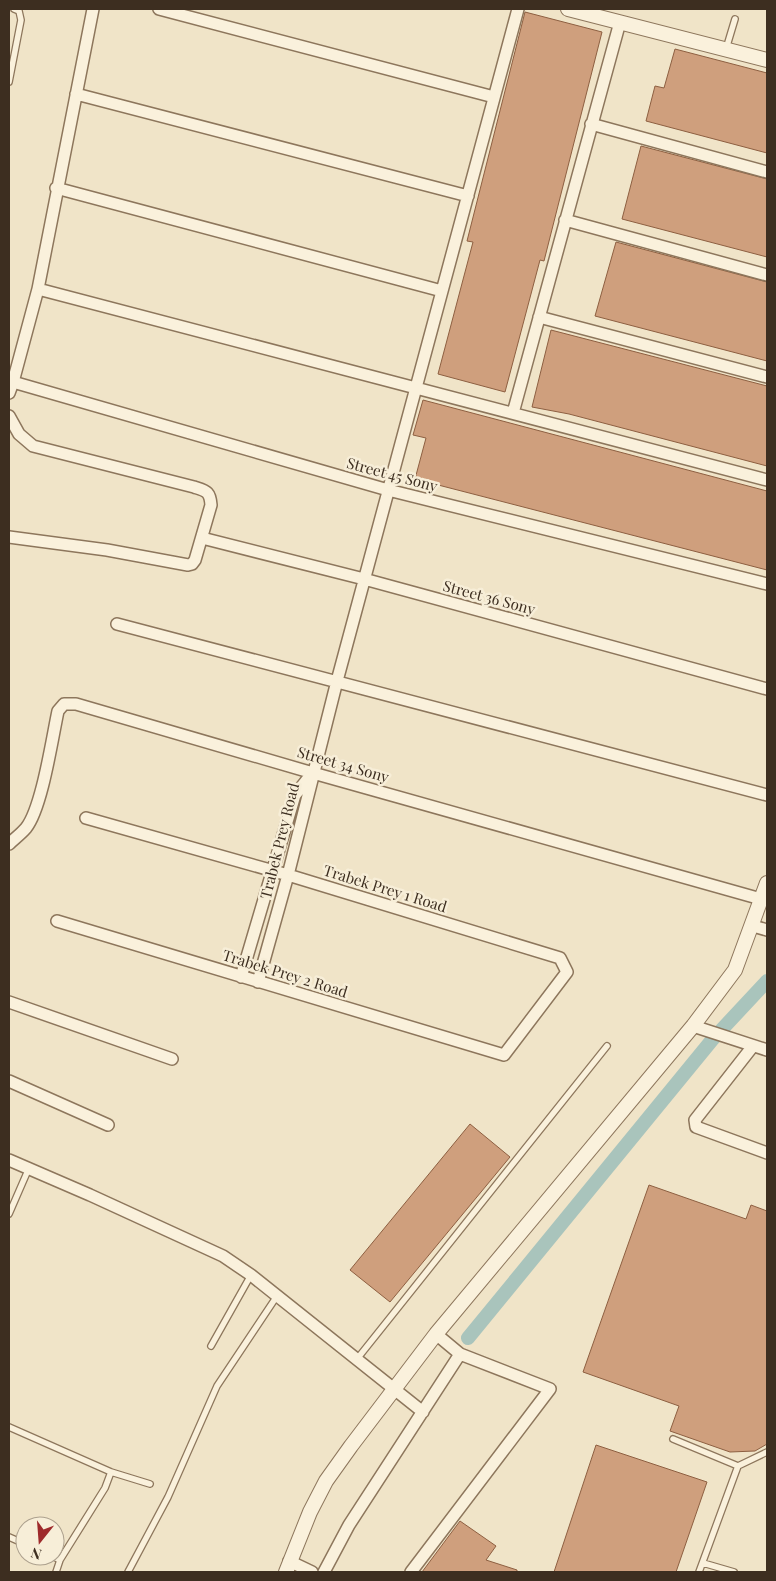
<svg xmlns="http://www.w3.org/2000/svg" width="776" height="1581" viewBox="0 0 776 1581" font-family="'Playfair Display',serif">
<rect width="100%" height="100%" fill="#f0e4c8"/>
<g fill="none" stroke-linecap="round" stroke-linejoin="round">
<path stroke="#a9c4bc" stroke-width="14" d="M468,1338l244,-298 55,-59"/>
</g>
<path fill="#cf9f7d" stroke="#8d5f41" d="M525,12l77,20 -58,229 -4,-1 -35,132 -67,-18 35,-132 -6,-1z
M675,49l92,24v80l-121,-32 9,-35 9,2z
M641,146l126,33v78l-145,-38z
M616,242l151,40v79l-172,-45z
M551,330l216,56v80l-198,-52 -37,-7z
M423,400l344,91v79l-352,-91 11,-41 -13,-3z
M470,1124l40,33 -120,145 -40,-32z
M649,1185l97,34 5,-14 16,6v233l-12,7 -25,1 -60,-21 9,-25 -96,-34z
M596,1445l111,37 -31,90h-122z
M460,1521l36,25 -10,14 31,10v2h-95z"/>
<g fill="none" stroke-linecap="round" stroke-linejoin="round">
<defs>
<path id="service" d="M726,49l9,-30
M9,82l12,-62 -2,-9 -5,-2
M9,1214l20,-46
M211,1346l40,-71
M357,1359l250,-313
M9,1427l102,45 39,12
M673,1439l65,27
M9,1537l16,7
M52,1556l8,4
M703,1563l31,9
M56,1572l4,-12 45,-72 6,-16
M128,1572l40,-75 49,-111 60,-90
M699,1572l39,-106 29,-14"/>
<path id="minor" d="M159,9l335,88
M76,94l392,102
M591,124l176,48
M56,188l386,103
M565,220l202,55
M38,289l729,191
M539,317l228,60
M13,382l375,108 379,94
M9,393l4,-11 25,-93 55,-280
M513,413l107,-391
M9,416l10,18 14,12 161,41c12,4 16,4 17,18l-16,55 -3,4 -4,1 -81,-15 -98,-13
M202,538l162,41 403,110
M117,624l650,171
M9,844c5,-5 12,-10 17,-16 16,-20 26,-89 32,-117l6,-7h12l237,69 448,126
M57,921l447,134 63,-83 -7,-14 -272,-83 -202,-57
M753,926l14,4
M241,977l54,-182 15,-19
M258,982l30,-107 49,-194 181,-672
M9,1002l163,57
M693,1026l74,24
M753,1046l-58,74 1,7 71,26
M9,1081l99,44
M9,1160l81,35 133,61 28,19 172,137
M289,1561l23,11
M324,1572l25,-47 111,-171
M411,1572l139,-183 -90,-35 -24,-20"/>
<path id="tertiary" d="M568,9l199,51
M286,1572l24,-60 16,-31 25,-35 85,-112 257,-308 42,-56 32,-87"/>
</defs>
<use href="#service" stroke="#8d765c" stroke-width="8"/>
<use href="#minor" stroke="#8d765c" stroke-width="14"/>
<use href="#tertiary" stroke="#8d765c" stroke-width="16"/>
<use href="#service" stroke="#faf1dc" stroke-width="5.5"/>
<use href="#minor" stroke="#faf1dc" stroke-width="11"/>
<use href="#tertiary" stroke="#faf1dc" stroke-width="14"/>
</g>
<g text-anchor="middle" stroke-width="5" stroke-linejoin="round" paint-order="stroke">
<g font-size="15" fill="#3d2e20" stroke="#f7eed8">
<text transform="translate(392 475) rotate(15)" y="5">Street 45 Sony</text>
<text transform="translate(489 598) rotate(15)" y="5">Street 36 Sony</text>
<text transform="translate(343 765) rotate(16)" y="5">Street 34 Sony</text>
<text transform="translate(280 841) rotate(-76)" y="5">Trabek Prey Road</text>
<text transform="translate(385 889) rotate(17)" y="5">Trabek Prey 1 Road</text>
<text transform="translate(285 974) rotate(17)" y="5">Trabek Prey 2 Road</text>
</g>
</g>
<rect width="776" height="1581" fill="none" stroke="#3d2e20" stroke-width="20"/>
<g transform="translate(40 1541) rotate(197)"><circle r="24" fill="#f7eed8" stroke="#ada18e"/>
<path d="M0-4L9 19L0 12L-9 19Z" fill="#9e2a2b"/>
<text y="-8" font-size="14" font-weight="bold" text-anchor="middle" fill="#3d2e20">N</text>
</g>
</svg>
